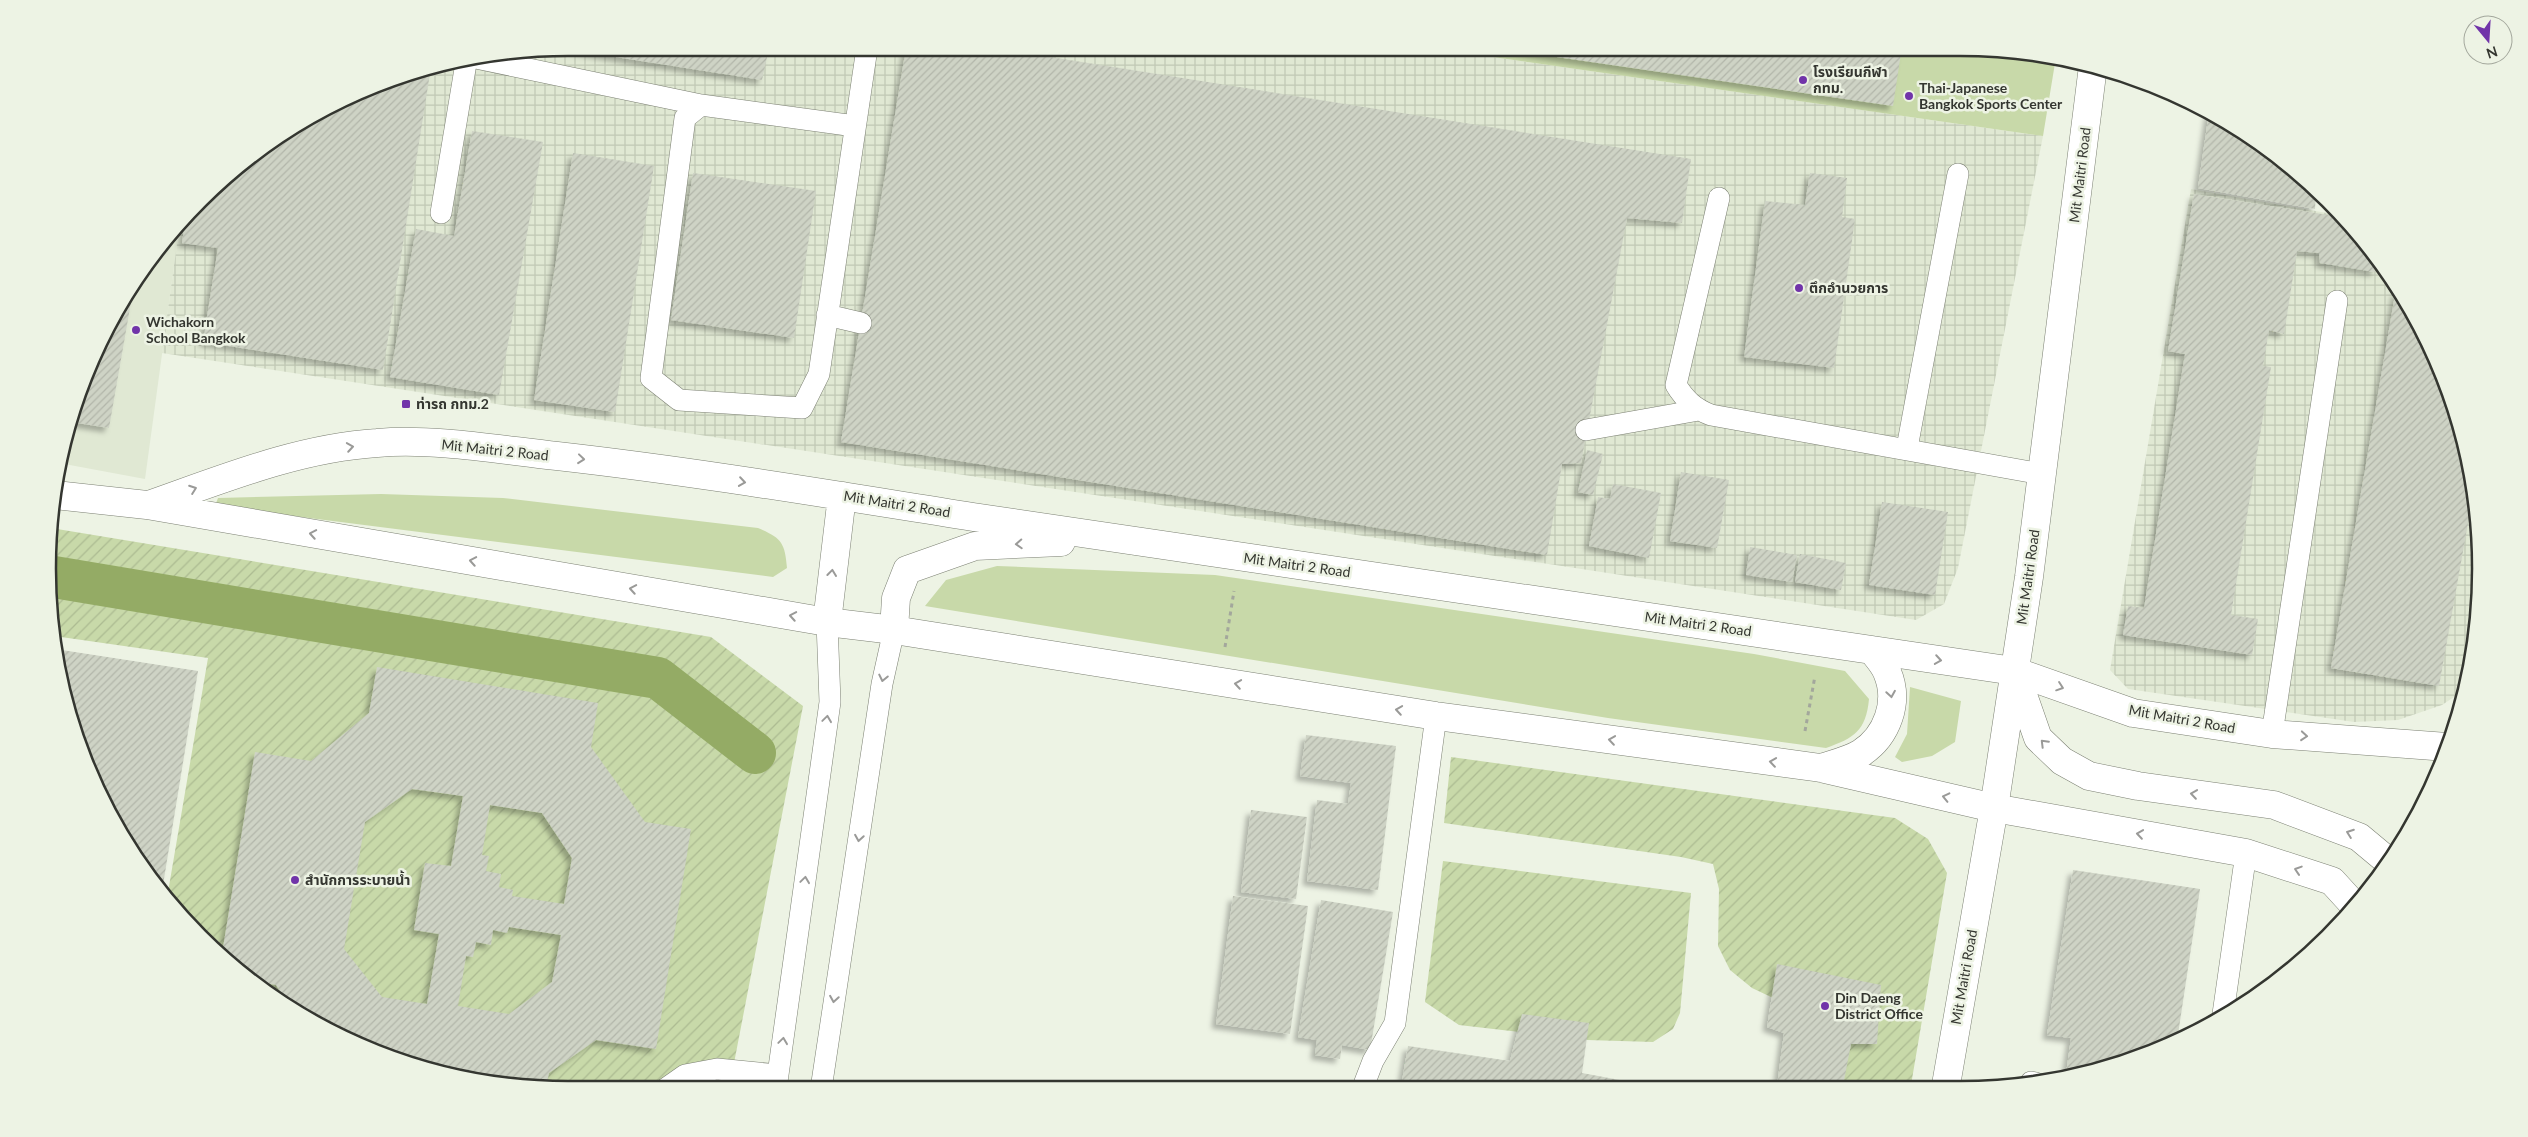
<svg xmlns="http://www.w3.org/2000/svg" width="2528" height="1137" viewBox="0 0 2528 1137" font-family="Lato,'Noto Sans Thai',sans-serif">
<defs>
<pattern id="industrial-grid" width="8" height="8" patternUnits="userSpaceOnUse" patternTransform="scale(1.25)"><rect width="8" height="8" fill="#e0e8d3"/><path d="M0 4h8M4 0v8" fill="none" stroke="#c1c8b5"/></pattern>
<pattern id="garden-furrows" width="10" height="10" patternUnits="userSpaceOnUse" patternTransform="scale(1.25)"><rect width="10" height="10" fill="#c8d9a9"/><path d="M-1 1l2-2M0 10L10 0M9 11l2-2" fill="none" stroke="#acbb92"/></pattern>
<pattern id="building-hatch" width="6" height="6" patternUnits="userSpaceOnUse" patternTransform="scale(1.25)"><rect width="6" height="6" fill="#ced3c5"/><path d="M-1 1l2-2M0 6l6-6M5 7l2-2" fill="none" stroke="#b2b6aa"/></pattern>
<filter id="shadow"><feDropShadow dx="-4.5" dy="4.5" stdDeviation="2.5" flood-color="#0004"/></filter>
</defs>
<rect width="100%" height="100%" fill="#edf3e4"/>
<path fill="#e0e8d3" d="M180,222l-35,257 -86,-16 28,-94 30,-61z"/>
<path fill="url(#industrial-grid)" d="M569,48h861l613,88 -85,432 -14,36 -28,16 -1754,-267 18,-131 45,-45 83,-60 93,-42 66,-18z
M2191,189l147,26 35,37 54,86 36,96 16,101 -1,37 -21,123 -15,10 -44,15 -44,2 -226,-33 -18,-19z"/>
<path fill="#c8d9a9" d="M1430,48h530l96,9 -13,79z
M381,494l122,4 255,30c23,10 27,14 29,40l-14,9 -558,-71 3,-8z
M997,566l218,9 539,79 91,17 24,28c-3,32 -15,39 -43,49l-218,-30 -683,-112 21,-26z
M1910,687l51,14 -6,41 -23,14 -30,6 -7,-5 12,-23z"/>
<path fill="url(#garden-furrows)" d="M51,528l660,109 92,69 -74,383h-160l-102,-9 -159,-60 -57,-38 -74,-70 -10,-14 41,-240 -154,-22 -6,-68z
M1451,757l444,61 33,21 19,34 -36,212 -104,1 -4,-74 -51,-24 -22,-18 -12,-24 1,-57 -6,-25 -32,-7 -237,-34z
M1443,861l248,32 -11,120 -7,16 -20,13 -66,-2 -128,-15 -34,-23z"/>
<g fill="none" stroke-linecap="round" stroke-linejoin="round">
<path stroke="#94ab65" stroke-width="42" d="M48,576l610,102 97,75"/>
</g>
<path fill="url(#building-hatch)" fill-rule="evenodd" filter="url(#shadow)" d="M568,48h201l-7,32 -197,-31z
M906,48h87l698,111 -9,64 -55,-5 -46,245 -19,1 -15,91 -706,-113z
M1495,48h401l-1,5h6l-8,53z
M431,67l-48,303 -180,-28 15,-94 -36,-5 4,-27 39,-39 83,-60 93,-42z
M2209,112l11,5 67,48v2l16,10 13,14 -1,18 -117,-21z
M472,131l71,11 -44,253 -109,-18 26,-148 38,7z
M573,153l81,13 -39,246 -81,-12z
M693,173l123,18 -22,147 -123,-18z
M1810,173l37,5 -5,39 13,2 -21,149 -90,-11 21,-156 40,4z
M2194,194l147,23 37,42 -3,13 -55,-9 -1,-10 -22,-2 -13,83 -15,-4 -6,36 8,1 -40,248 27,4 -6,36 -129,-20 5,-29 16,2 41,-254 -17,-3z
M171,232l-2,16 -8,-1z
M134,285l-25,143 -38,-6 16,-53 30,-61z
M2396,289l31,49 36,96 10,61 -34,191 -108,-18z
M1587,450l16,4 -10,41 -15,-3z
M1681,472l48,8 -12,68 -47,-7z
M1613,484l48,9 -12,65 -60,-12 9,-49 12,2z
M1882,502l66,10 -13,83 -66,-10z
M1750,547l47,8 -5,27 -46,-7z
M1800,554l46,9 -5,27 -46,-8z
M55,649l143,22 -36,220 -45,-62 -30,-61 -30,-98z
M377,667l221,36 -7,44 54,75 46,7 -35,220 -60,-9 -47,33 -3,14 -79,-7 -66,-18 -93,-42 -16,-11 -16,-24 -26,-5 -28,-26 33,-202 56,9 58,-48zM412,789l51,7 -12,70 -26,-3 -11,67 25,4 -12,70 -45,-7 -38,-48 21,-127zM490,805l52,8 30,45 -8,46 -52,-8 1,-6 -14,-3 2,-13 -15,-3 3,-15 -7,-1zM509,927l52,8 -9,47 -43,32 -51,-8 8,-50 7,1 3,-15 15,3 2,-15 14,3z
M1306,735l90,11 -18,144 -71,-9 10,-81 31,4 3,-21 -51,-7z
M1251,810l56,7 -11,82 -55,-7z
M2073,870l127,19 -23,152 -50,21 -55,13 -6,-1 5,-36 -24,-3z
M1233,896l75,10 -18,128 -74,-10z
M1321,900l72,12 -23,138 -28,-5 -2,14 -25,-4 2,-15 -19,-3z
M1777,964l104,21 -4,59h-26l-8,42h-66l7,-53 -17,-6z
M1522,1014l67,9 -7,50 70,13 -251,1 7,-41 102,15z"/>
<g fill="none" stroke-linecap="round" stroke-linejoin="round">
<defs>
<path id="lane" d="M471,57l230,48
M855,126l-154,-21 -16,13 -34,260 28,22 123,8 17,-34 48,-326
M1719,198l-43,187c9,15 19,24 35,30l331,59
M441,213l26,-156
M827,315l34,8
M1586,430l113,-20
M1907,448l51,-274
M2272,734l65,-433
M2223,1014l23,-161
M2031,1082l5,1
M1363,1087l10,-26 22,-38 41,-307
M665,1089l20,-14 32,-6 61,6
M776,1089l54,-387 -3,-80
M821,1089l61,-405 12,-54"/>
<path id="street" d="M55,495l92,10 680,117 67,8 542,86 385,52 173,40 252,45 86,28 21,23
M149,505c74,-26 149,-57 228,-62 57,-5 124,7 180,13 142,16 283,40 423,62 345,54 690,101 1034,153l119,42 139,21 175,13
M827,622l15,-126
M894,630l2,-32 11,-28 68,-24 86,-4
M1821,768c12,-4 29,-8 40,-15 26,-17 39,-51 26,-81 -3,-8 -10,-15 -15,-22"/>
<path id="secondary" d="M2016,675l22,63 24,23 27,15 49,10 136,19 85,32 30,25
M1946,1085l48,-277 35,-231 64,-511"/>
</defs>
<use href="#lane" stroke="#7c8073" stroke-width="22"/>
<use href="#street" stroke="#7c8073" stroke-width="29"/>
<use href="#secondary" stroke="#7c8073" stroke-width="29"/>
<path stroke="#a3a79c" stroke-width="3" stroke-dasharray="4 4" stroke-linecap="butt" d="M1225,647l9,-56
M1805,731l10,-55"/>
<use href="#lane" stroke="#fff" stroke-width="21"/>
<use href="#street" stroke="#fff" stroke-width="28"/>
<use href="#secondary" stroke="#fff" stroke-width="28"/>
</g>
<defs><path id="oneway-chevron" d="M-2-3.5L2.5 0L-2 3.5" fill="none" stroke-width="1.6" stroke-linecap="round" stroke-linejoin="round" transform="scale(1.25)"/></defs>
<g stroke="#9a9a98">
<use href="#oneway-chevron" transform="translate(350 447) rotate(-9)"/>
<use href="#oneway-chevron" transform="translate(581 459) rotate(6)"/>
<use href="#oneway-chevron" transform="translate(742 482) rotate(8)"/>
<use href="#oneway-chevron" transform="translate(193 489) rotate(-20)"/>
<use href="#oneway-chevron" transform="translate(313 534) rotate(-170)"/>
<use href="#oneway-chevron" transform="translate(1019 544) rotate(177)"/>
<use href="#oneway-chevron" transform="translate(473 561) rotate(-170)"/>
<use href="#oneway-chevron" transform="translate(832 573) rotate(-83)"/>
<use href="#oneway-chevron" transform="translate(633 589) rotate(-170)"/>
<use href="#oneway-chevron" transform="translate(793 616) rotate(-170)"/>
<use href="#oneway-chevron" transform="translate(1938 660) rotate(9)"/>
<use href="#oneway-chevron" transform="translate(883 678) rotate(102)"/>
<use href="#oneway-chevron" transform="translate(1238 684) rotate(-171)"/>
<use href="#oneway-chevron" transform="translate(2060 687) rotate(19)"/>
<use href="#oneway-chevron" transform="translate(1891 694) rotate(81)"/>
<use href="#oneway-chevron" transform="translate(1399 710) rotate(-171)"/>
<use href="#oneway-chevron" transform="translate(827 719) rotate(-82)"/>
<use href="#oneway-chevron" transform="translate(2304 736) rotate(5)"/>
<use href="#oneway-chevron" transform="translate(1612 740) rotate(-172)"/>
<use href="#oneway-chevron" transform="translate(2044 743) rotate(-135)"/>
<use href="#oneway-chevron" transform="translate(1773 762) rotate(-172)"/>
<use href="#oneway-chevron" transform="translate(2194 794) rotate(-172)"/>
<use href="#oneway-chevron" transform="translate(1946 797) rotate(-167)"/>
<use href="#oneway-chevron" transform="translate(2350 833) rotate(-160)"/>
<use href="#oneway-chevron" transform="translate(2140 834) rotate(-172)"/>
<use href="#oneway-chevron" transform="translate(859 838) rotate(99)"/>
<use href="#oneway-chevron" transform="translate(2298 870) rotate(-162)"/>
<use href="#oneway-chevron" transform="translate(805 880) rotate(-82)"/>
<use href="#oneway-chevron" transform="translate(834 999) rotate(99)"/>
<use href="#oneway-chevron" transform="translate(783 1041) rotate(-82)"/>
</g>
<g fill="#7134a9" stroke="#edf3e4" stroke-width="2">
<circle cx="1803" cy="80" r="5"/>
<circle cx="1909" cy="96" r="5"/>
<circle cx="1799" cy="288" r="5"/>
<circle cx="136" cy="330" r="5"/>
<rect x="401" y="399" width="10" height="10" rx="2.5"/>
<circle cx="295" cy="880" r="5"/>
<circle cx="1825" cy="1006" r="5"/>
</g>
<g text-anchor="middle" stroke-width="5" stroke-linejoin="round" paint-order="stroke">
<g font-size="14" font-weight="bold" fill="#343630" stroke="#edf3e4" text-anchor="start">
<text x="1813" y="77">โรงเรียนกีฬา<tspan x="1813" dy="16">กทม.</tspan></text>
<text x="1919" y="93">Thai-Japanese<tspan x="1919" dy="16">Bangkok Sports Center</tspan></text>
<text x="1809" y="293">ตึกอำนวยการ</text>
<text x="146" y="327">Wichakorn<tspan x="146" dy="16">School Bangkok</tspan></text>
<text x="416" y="409">ท่ารถ กทม.2</text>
<text x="305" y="885">สำนักการระบายน้ำ</text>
<text x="1835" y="1003">Din Daeng<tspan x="1835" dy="16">District Office</tspan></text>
</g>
<g font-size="14" fill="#343630" stroke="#edf3e4">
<text transform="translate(2080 175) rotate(-83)" y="5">Mit Maitri Road</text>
<text transform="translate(495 450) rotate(6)" y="5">Mit Maitri 2 Road</text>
<text transform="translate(897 504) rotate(9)" y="5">Mit Maitri 2 Road</text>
<text transform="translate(1297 565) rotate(8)" y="5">Mit Maitri 2 Road</text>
<text transform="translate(2028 577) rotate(-82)" y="5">Mit Maitri Road</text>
<text transform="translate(1698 624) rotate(8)" y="5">Mit Maitri 2 Road</text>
<text transform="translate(2182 719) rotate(10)" y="5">Mit Maitri 2 Road</text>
<text transform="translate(1964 977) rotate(-80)" y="5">Mit Maitri Road</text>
</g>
</g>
<path d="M0 0H2528V1137H0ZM568 56H1960A512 512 0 0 1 2472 568V569A512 512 0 0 1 1960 1081H568A512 512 0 0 1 56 569V568A512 512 0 0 1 568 56Z" fill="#edf3e4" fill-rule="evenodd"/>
<path fill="none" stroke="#343630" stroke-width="2.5" d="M568 56H1960A512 512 0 0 1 2472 568V569A512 512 0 0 1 1960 1081H568A512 512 0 0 1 56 569V568A512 512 0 0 1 568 56Z"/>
<g transform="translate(2488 40) rotate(162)"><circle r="24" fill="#edf3e4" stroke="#a3a79c"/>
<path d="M0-4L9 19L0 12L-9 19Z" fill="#7134a9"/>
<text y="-8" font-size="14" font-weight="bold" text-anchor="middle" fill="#343630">N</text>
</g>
</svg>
